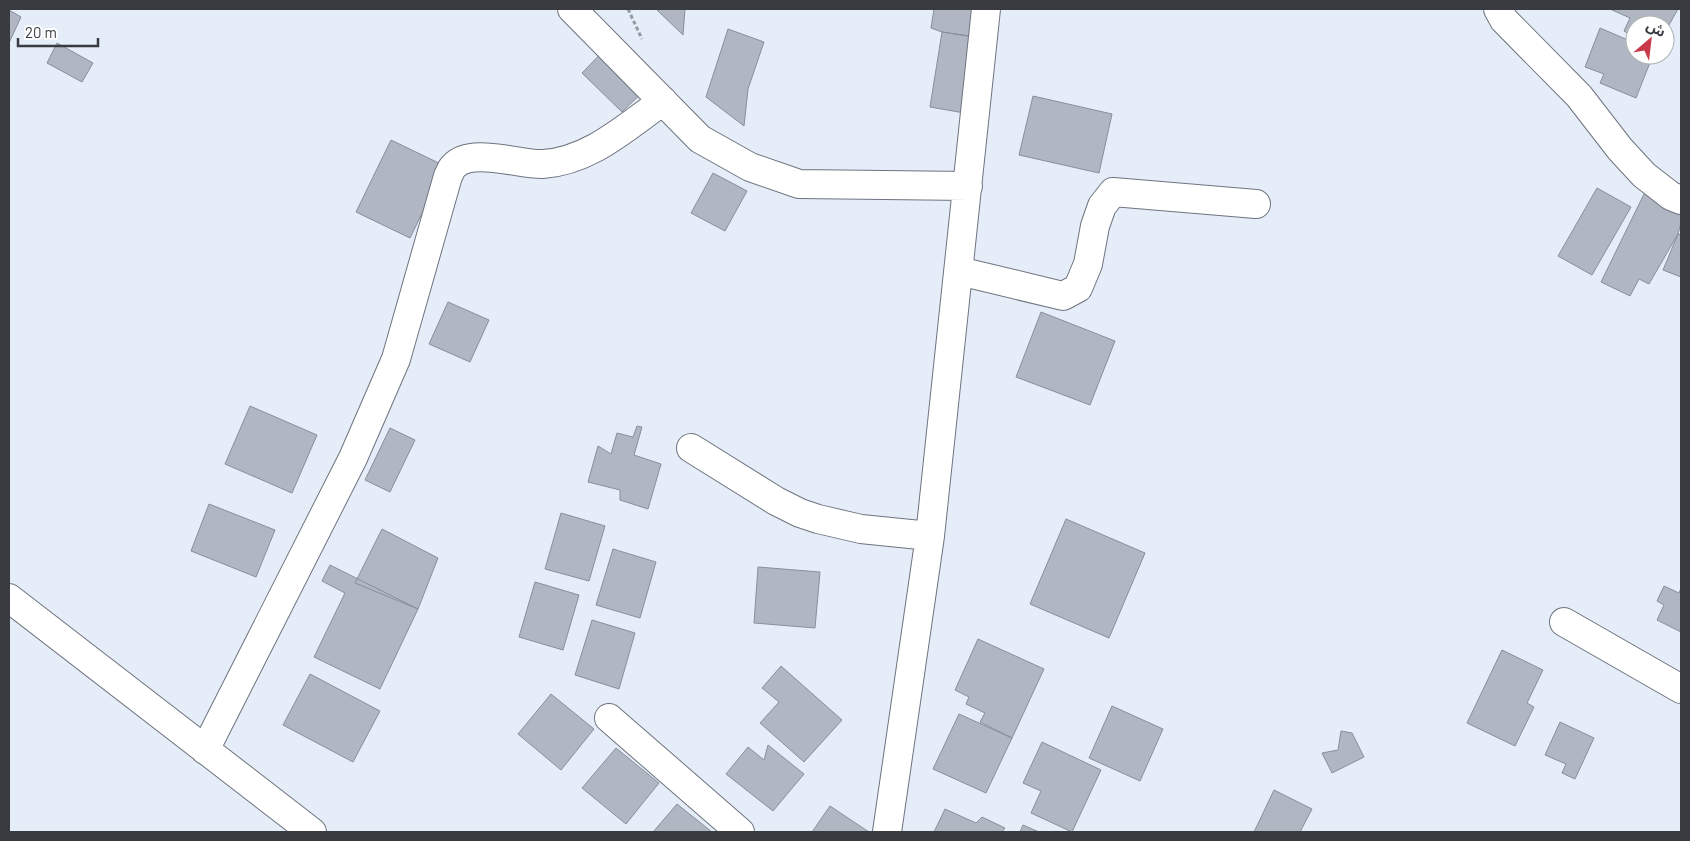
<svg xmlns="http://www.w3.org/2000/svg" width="1690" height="841" viewBox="0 0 1690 841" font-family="Barlow,'Noto Sans Arabic',sans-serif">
<rect width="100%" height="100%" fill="#e5edf8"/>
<path fill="#b0b7c3" stroke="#888f9a" d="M656,9h29l-2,26z
M934,9h52l-4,29 -40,-6 -11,-4z
M1610,9h68l-13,23v-7h-30v13l-11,-7 6,-13z
M9,10l12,7 -12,26z
M1600,28l35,15v12h18l-17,43 -36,-15 4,-9 -19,-7z
M728,29l36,13 -16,47 -4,37 -38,-29z
M942,32l40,6 -12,76 -40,-7z
M57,43l36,20 -11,19 -35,-19z
M610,44l41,40 -29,28 -40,-39z
M1033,96l79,18 -13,59 -80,-18z
M391,140l54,26 -35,72 -54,-26z
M713,173l34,18 -22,40 -34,-18z
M1597,188l34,19 -39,68 -34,-19z
M1646,190l35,17v16l-3,11 -29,50 -10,-5 -9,17 -29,-14z
M1678,234l3,1v42l-18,-7z
M448,302l41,18 -19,42 -41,-18z
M1041,312l74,29 -25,64 -74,-28z
M250,406l67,29 -25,58 -67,-29z
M637,426l5,1 -8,28 27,9 -13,45 -28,-9v-10l-32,-8 10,-36 13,8 6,-21 16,4z
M390,428l25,12 -25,52 -25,-12z
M209,504l66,26 -19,47 -65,-26z
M561,513l44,13 -16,55 -44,-12z
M1066,519l79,34 -36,85 -79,-34z
M382,529l56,29 -20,51 -63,-26z
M613,549l43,13 -16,56 -44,-13z
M330,565l88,44 -38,80 -66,-32 31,-64 -23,-12z
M758,567l62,5 -5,56 -61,-5z
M535,582l44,13 -16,55 -44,-13z
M1664,586l15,7 2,-5v44l-24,-12 7,-15 -7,-4z
M592,620l43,13 -16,56 -44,-14z
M978,639l66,30 -32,69 -32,-16 5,-9 -19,-9 3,-7 -14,-7z
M1502,650l41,20 -16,33 7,4 -19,39 -48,-23z
M781,666l61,54 -38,42 -44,-39 19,-21 -17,-14z
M310,674l70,37 -27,51 -70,-37z
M551,694l43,35 -33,41 -43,-36z
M1112,706l51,23 -23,52 -51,-23z
M959,714l53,24 -26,55 -53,-24z
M1560,722l34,16 -19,41 -13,-6 4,-9 -21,-9z
M1341,731l11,2 12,24 -32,16 -10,-20 16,-3z
M1042,742l59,28 -29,62 -41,-19 10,-22 -18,-8z
M768,745l36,29 -31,37 -47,-37 22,-27 16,13z
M616,748l43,35 -33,41 -44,-36z
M1274,790l38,19 -12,23h-46z
M677,804l35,28h-59z
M830,806l39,26h-57z
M945,809l31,14 6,-6 23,11 -3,4h-68z
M1023,825l16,7h-19z"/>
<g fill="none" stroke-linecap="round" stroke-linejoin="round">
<defs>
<path id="minor" d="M572,9l128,130 50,28 49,17 169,2
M1498,9l6,11 75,76 41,53 24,26 27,21 10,4
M959,271l104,25 15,-8 10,-24 7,-38 7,-20 11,-14 143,12
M691,448l85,53 24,12 18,6 43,10 69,7
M9,598l303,234
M1564,622l117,67
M609,718l131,114
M205,750l148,-292 43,-99 52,-183c2,-3 3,-8 6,-10 17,-19 66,-1 89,-2 47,-3 83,-37 120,-63
M887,832l43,-296 56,-527"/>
</defs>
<use href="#minor" stroke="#6e747f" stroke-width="30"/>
<path stroke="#959ba3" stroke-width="3" stroke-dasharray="4 2.5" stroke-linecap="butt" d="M628,9l14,30"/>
<use href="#minor" stroke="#fff" stroke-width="28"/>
</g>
<rect width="1690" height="841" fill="none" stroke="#383b40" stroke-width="20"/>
<g transform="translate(1650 40) rotate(28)"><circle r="24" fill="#ffffff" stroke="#afb1b3"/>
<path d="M0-4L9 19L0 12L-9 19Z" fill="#ca394a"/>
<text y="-8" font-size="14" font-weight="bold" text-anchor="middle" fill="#383b40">ش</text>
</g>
<path d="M18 38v8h80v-8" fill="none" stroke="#383b40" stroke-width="2.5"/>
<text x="25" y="38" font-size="15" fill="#383b40" stroke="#ffffff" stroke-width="4" paint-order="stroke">20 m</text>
</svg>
